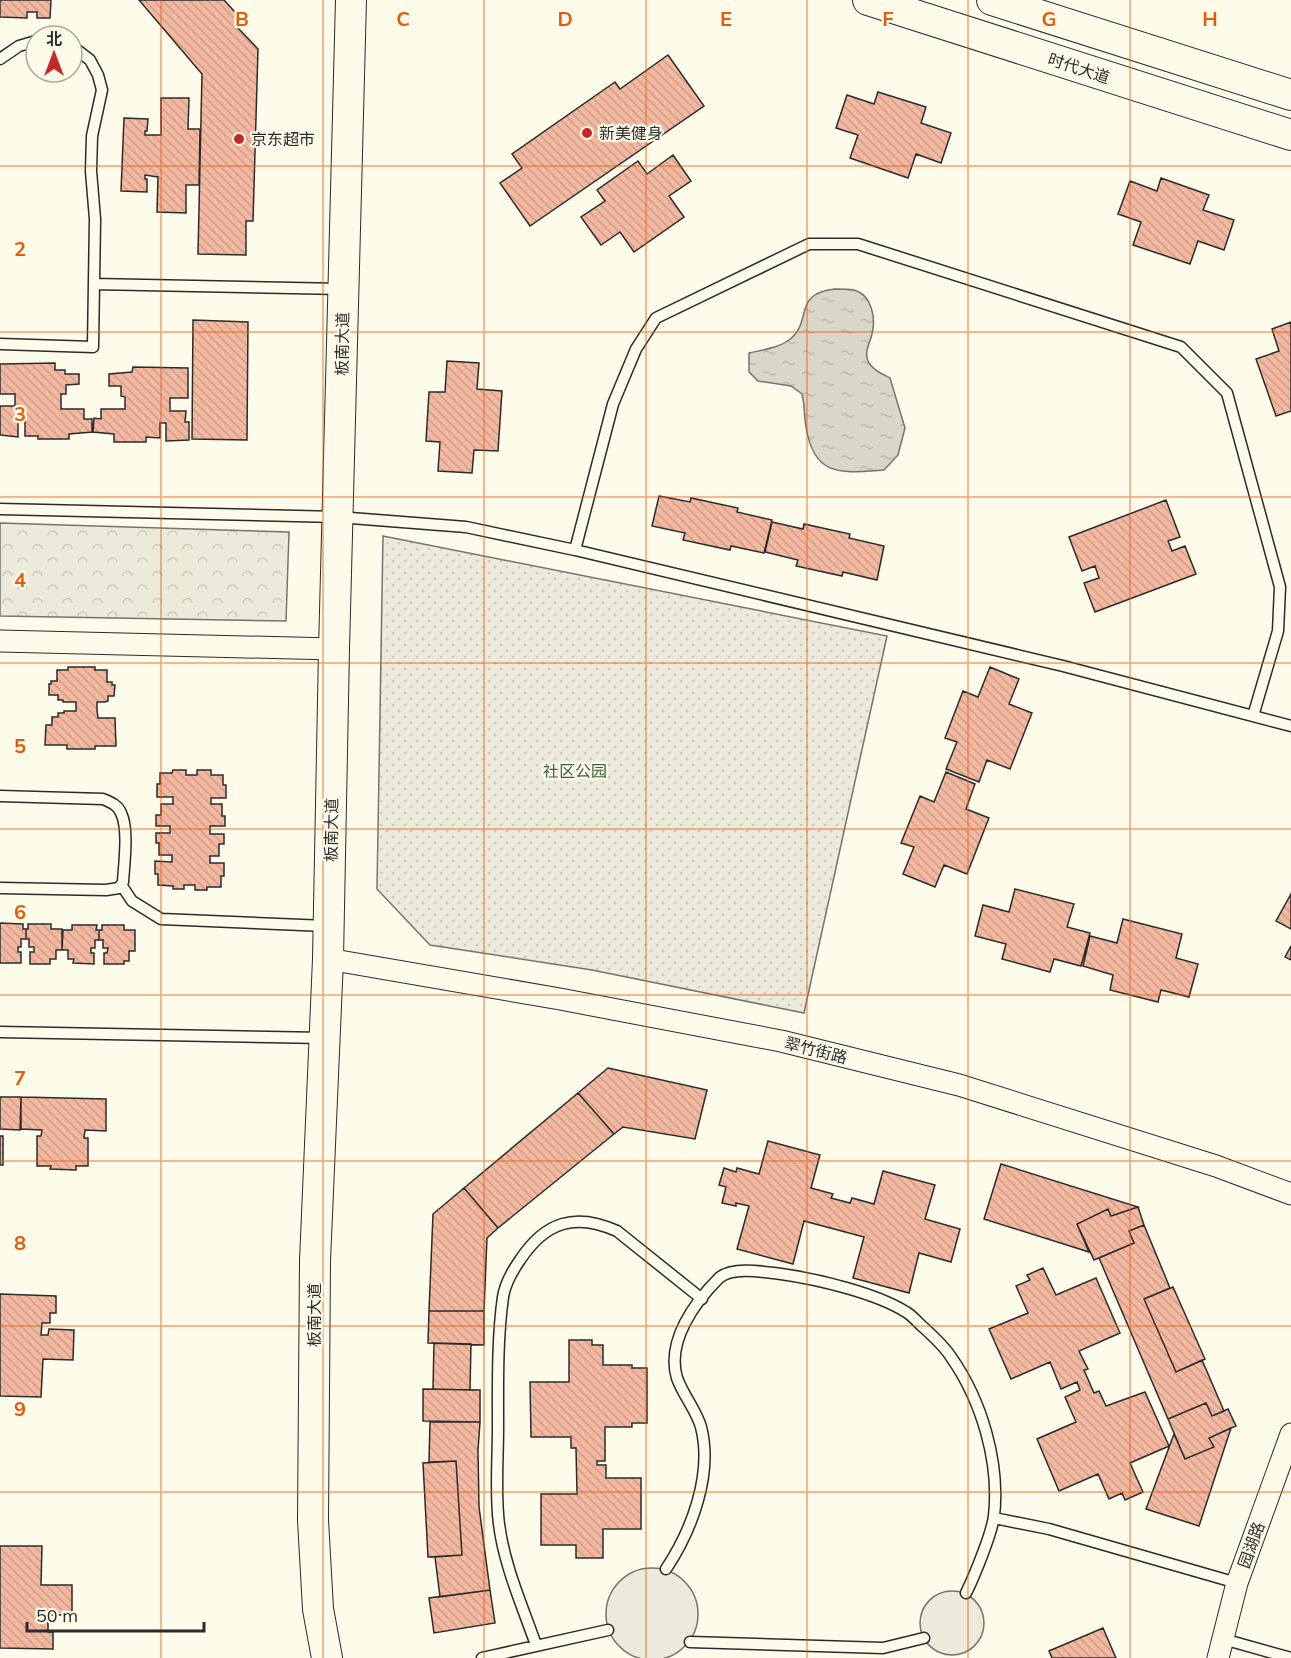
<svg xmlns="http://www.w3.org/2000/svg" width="1291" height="1658" viewBox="0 0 1291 1658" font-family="Mulish,'Noto Sans SC',sans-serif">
<defs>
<pattern id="grass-dots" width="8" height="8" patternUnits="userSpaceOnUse" patternTransform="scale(1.5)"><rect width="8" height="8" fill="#ecebdb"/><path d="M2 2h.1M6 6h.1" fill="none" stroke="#cbcabc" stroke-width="1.8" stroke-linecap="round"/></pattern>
<pattern id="forest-crowns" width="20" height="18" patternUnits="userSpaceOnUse" patternTransform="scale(1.5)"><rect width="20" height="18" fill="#ecebdb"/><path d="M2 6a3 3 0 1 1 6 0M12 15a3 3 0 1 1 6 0" fill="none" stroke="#cbcabc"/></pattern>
<pattern id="water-ripples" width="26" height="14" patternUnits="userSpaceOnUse" patternTransform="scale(1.5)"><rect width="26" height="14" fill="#d8d7c9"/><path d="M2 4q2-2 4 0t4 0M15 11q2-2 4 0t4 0" fill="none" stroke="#bab9ad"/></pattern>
<pattern id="building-back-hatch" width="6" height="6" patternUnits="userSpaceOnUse" patternTransform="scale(1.5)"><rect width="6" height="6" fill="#f2b8a0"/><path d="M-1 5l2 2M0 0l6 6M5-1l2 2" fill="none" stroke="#d09e8a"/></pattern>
</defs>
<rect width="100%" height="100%" fill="#fdfbea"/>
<path fill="url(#grass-dots)" stroke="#74746e" stroke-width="1.5" d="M383,536l504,100 -83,377 -212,-43 -162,-25 -53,-56z"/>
<path fill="url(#forest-crowns)" stroke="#74746e" stroke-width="1.5" d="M0,523l289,9 -3,89 -286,-5z"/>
<path fill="#eceadb" stroke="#74746e" stroke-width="1.5" d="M606 1614a46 46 0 1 1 92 0a46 46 0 1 1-92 0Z
M920 1623a32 32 0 1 1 64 0a32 32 0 1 1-64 0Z"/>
<path fill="url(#water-ripples)" stroke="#74746e" stroke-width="1.5" d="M835,289c6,0 13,0 19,1 18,5 22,28 18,44 -2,9 -8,17 -4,27 4,9 15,13 22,17l15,50 -7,27 -14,15c-42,3 -70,8 -78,-43 -2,-11 -1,-22 -4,-33l-11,-8 -33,-5 -9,-9v-19c13,-3 29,-5 40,-13 25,-19 2,-46 46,-51z"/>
<path fill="url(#building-back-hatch)" stroke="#2b2b2b" stroke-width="1.5" d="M0,0h51l-1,18h-13v-6h-10v6l-27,-1z
M139,0h85l19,21 -6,6 21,22 -5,172h-7v34l-48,-1 4,-180z
M668,55l36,51 -174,120 -30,-43 22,-15 -10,-14 103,-72 5,7z
M878,92l48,15 -5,16 30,10 -10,30 -25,-9 -8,24 -58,-20 8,-23 -22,-7 11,-33 27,9z
M161,98h28l-1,31h12l-1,56h-13v28l-29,-1 1,-35 -13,-2v4h2v13l-26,-1 3,-73 24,1 -1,12h-2v4h16z
M673,155l18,26 -22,15 15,21 -50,35 -14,-20 -19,13 -20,-28 24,-16 -8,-11 41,-29 9,13z
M1161,178l48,17 -6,15 31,10 -10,30 -26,-9 -8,23 -57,-19 8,-23 -23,-8 12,-33 27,10z
M193,320l55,2 -1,118 -55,-1z
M1291,322v89l-15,5 -20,-57 23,-8 -7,-22z
M447,361l32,2 -2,26 25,2 -4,60 -24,-1 -2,23 -34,-2 2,-29 -14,-1 3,-49h16z
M55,363v7h10v4h14v10l-13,1v9h-5v15h23v10h8v13l-23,2v5h-31v-3h-13v-16h-7v17l-18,-2v-29h15v-12h-15v-30z
M133,367l55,1v30h-18v13h16l-1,11h4v18l-23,1v-18h-6v15l-14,-1v5h-32v-8l-21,-2 1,-14 7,1v-10h24v-12l-4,-1v-10h-12v-12l23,-2z
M659,496l31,6 1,-4 47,10 -1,4 35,8 -8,33 -33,-7 -1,4 -47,-10 2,-7 -33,-7z
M1166,500l14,37 -12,4 4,10 13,-5 11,28 -101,38 -11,-29 15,-5 -4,-12 -13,5 -13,-34z
M772,522l31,7 1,-5 46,10 -1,4 35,8 -7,34 -34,-8 -1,4 -46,-10 2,-6 -33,-8z
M68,667h27v3h12v12h5v3h3l-1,11h-6v5l-3,1h-8v8l1,8h17l1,28h-21v3h-28v-4h-22l1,-20h6v-8h6v-4h6v-2h12v-9h-13v-2h-5v-5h-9v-11h2v-3h6v-11h11z
M990,667l29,12 -10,25 23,9 -22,56 -23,-9 -8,22 -33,-13 11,-27 -12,-4 18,-47 15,6z
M173,770h13v5h11v-5h14v5h12v10h3v13h-15v6h11v12h3v10h-15v8h14v10h-5v12h-9v7h14v13h-3v11h-14v3h-12v-5h-11v4h-11v-3l-15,-1v-11h-3v-13l17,1v-7h-13v-12h-3v-10h14v-7h-14v-11h5v-11h12v-7h-16v-13h3v-11h12z
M946,772l29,12 -9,25 23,9 -22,56 -23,-9 -9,22 -32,-13 11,-27 -13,-4 19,-47 14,6z
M1015,889l59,15 -7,23 23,6 -9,33 -27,-7 -4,13 -48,-13 4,-15 -31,-8 8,-31 26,7z
M1291,894v35l-15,-8z
M1123,919l59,15 -6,24 22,6 -9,33 -28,-7 -3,12 -48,-12 3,-15 -30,-9 7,-30 27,7z
M0,923l23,1v5h3v10h-5v8h-3v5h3v11h-21z
M28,924h23v5h11v21h-6v9h-6v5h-20v-12h4v-5h-5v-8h-3v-10h2z
M72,925h25l-1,5h3v10h-4v8h-4v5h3v11l-21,-1 1,-4h-6v-9h-6l1,-20h9z
M102,925h22v5h11v21h-6v10h-5v3h-20v-11h3l1,-5h-5v-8h-4v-10h3z
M1291,946v14l-6,-3z
M608,1068l99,22 -12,49 -72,-12 -9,7 -36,-41z
M578,1093l36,41 -116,94 -34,-40z
M0,1097h21l-1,33 -20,-1z
M21,1097l85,2v32l-21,-1 -1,8h4v28h-12v4l-26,-1 1,-3h-14v-30h4l1,-6 -21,-1z
M0,1136h3v29h-3z
M768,1141l52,14 -9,33 22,6 -2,4 19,5 2,-5 22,6 9,-33 52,14 -10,34 35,10 -9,33 -32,-9 -10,40 -56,-15 11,-41 -60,-16 -11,43 -56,-15 12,-43 -13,-3v3l-14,-3 4,-16 -7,-2 5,-17 12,4 1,-4 22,6z
M1001,1164l137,43 -27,9 -3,-7 -31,15 12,28 -105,-33z
M464,1188l34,40 -11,10 -3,73h-55l4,-97z
M1138,1207l6,18 -15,6 5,12 -40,17 -17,-36 31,-15 3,7z
M1144,1225l26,63 -26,11 32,73 26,-12 22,51 -12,5 -6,-13 -38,16 -69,-161 35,-15 -5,-12z
M1043,1268l13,27 40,-17 24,55 -41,18 9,18 -4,1 10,23 5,-2 7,15 39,-14 24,54 -39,17 13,29 -18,8 -3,-7 -13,6 -11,-25 -39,17 -22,-52 39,-17 -11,-25 15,-7 -3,-8 -16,7 -11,-27 -39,17 -22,-50 39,-16 -12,-27 14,-6 -3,-5z
M1173,1287l32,72 -29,13 -32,-73z
M0,1294l56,2v17h-6v10h-8l-1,12h7l1,-6 25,1 -1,30 -30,-1 -2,38 -41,-1z
M429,1311h55v34l-56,-2z
M569,1340h23v5h11v20h29v3h15v55h-15v4h-27v34h-8v4h9v13h35v51h-38v29h-27v-13h-35v-51h36l-1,-46h-5v-11h-40l-1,-55h39z
M434,1343l37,1 -1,46 -37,-1z
M423,1389l57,1v32l-57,-1z
M1206,1403l6,13 16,-7 8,17 -27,12 5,9 -29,12 -17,-40z
M430,1422h50l-2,28 1,57 11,83 -50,7 -5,-40 27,-2 -6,-94 -27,1z
M1231,1428l-32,98 -53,-17 28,-75 11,25 29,-12 -5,-9z
M456,1461l6,94 -34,2 -5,-94z
M0,1546h42l-1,39h31v30h-25v-6h-8v12h9v11h5v17l-53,-1z
M490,1590l5,33 -61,10 -5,-35z
M1103,1628l13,30h-64l-3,-7z"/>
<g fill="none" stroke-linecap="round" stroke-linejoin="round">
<defs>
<path id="lane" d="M0,59l19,-13 17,-5
M94,284l248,5
M0,344l93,3 2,-128 -4,-48 1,-35 10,-46 -4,-15 -8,-15 -18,-14
M0,509l338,8 128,10 109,23 488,116 228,60
M575,550l38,-146 23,-55 20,-31 153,-74h49l323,103 46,46 53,194 -2,44 -25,85
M0,796l103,3c7,3 15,6 18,14 8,16 3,51 2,69l-4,6 -13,2 -106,-2
M122,886l10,15 29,18 165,7
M0,1032l324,6
M994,1518l55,11 188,54
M666,1569c26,-39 47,-95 35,-142 -5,-17 -18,-32 -24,-49 -11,-37 18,-76 42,-100 13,-12 46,-6 62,-4 36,5 95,19 125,38 7,4 12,11 17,15 10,9 21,19 28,30 31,44 49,106 43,159 -2,17 -20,61 -28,77
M1223,1639l68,19
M690,1642l193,6 41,-10
M536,1645c-14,-40 -32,-80 -37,-121 -4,-29 -1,-66 -1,-96 0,-43 -1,-88 5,-131 2,-13 10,-27 17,-37 25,-38 55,-48 97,-29l85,68
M482,1658l126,-28"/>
<path id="street" d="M0,641l334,8
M328,959l232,40 221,42 178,44 257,81 75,28
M1218,1658l19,-75 54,-149"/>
<path id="secondary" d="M868,0l423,135
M992,0l299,95
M327,1658l-9,-49 -5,-89 2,-259 13,-302 6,-310 17,-649"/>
</defs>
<use href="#lane" stroke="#2b2b2b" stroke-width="13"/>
<use href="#street" stroke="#2b2b2b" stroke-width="23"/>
<use href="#secondary" stroke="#2b2b2b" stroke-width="32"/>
<use href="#lane" stroke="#fdfbea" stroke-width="10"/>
<use href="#street" stroke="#fdfbea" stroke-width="21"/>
<use href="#secondary" stroke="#fdfbea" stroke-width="30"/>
</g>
<path fill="none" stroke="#e8590c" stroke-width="1.5" stroke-opacity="0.55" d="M161,0v1658M323,0v1658M484,0v1658M646,0v1658M807,0v1658M968,0v1658M1130,0v1658M0,166h1291M0,332h1291M0,497h1291M0,663h1291M0,829h1291M0,995h1291M0,1161h1291M0,1326h1291M0,1492h1291"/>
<g fill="#c62828" stroke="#fdfbea" stroke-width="2">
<circle cx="587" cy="133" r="6"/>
<circle cx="239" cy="139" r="6"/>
</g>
<g text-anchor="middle" stroke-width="4.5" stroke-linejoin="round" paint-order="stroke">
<g font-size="16" fill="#2b2b2b" stroke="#fdfbea">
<text transform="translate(1079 68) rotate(18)" y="6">时代大道</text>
<text transform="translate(342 344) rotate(-89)" y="6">板南大道</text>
<text transform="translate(331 830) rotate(-89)" y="6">板南大道</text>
<text transform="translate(816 1050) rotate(14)" y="6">翠竹街路</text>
<text transform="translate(314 1315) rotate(-90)" y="6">板南大道</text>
<text transform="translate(1251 1545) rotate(-70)" y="6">园湖路</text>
</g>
<g font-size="16" fill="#2b2b2b" stroke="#fdfbea" text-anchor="start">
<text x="599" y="139">新美健身</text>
<text x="251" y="145">京东超市</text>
</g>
<g font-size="16" fill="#34623c" stroke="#fdfbea">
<text x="575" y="777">社区公园</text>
</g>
</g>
<g font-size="20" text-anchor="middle" font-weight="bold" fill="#e8590c" stroke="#fdfbea" stroke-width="4.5" stroke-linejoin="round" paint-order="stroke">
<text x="242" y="26">B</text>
<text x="403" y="26">C</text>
<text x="565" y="26">D</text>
<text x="726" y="26">E</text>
<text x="888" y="26">F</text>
<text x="1049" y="26">G</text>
<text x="1210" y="26">H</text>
<text x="20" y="256">2</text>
<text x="20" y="421">3</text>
<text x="20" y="587">4</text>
<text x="20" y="753">5</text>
<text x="20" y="919">6</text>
<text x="20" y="1085">7</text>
<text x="20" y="1250">8</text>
<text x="20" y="1416">9</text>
</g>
<g transform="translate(54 54)"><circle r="28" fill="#fdfbea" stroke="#a9a89e" stroke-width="1.5"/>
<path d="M0-4.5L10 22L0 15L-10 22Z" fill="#c62828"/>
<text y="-9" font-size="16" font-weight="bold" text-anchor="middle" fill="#2b2b2b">北</text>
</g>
<path d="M27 1622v9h177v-9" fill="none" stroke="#2b2b2b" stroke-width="3"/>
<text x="36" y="1622" font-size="18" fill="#2b2b2b" stroke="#fdfbea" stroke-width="4.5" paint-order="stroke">50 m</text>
</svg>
